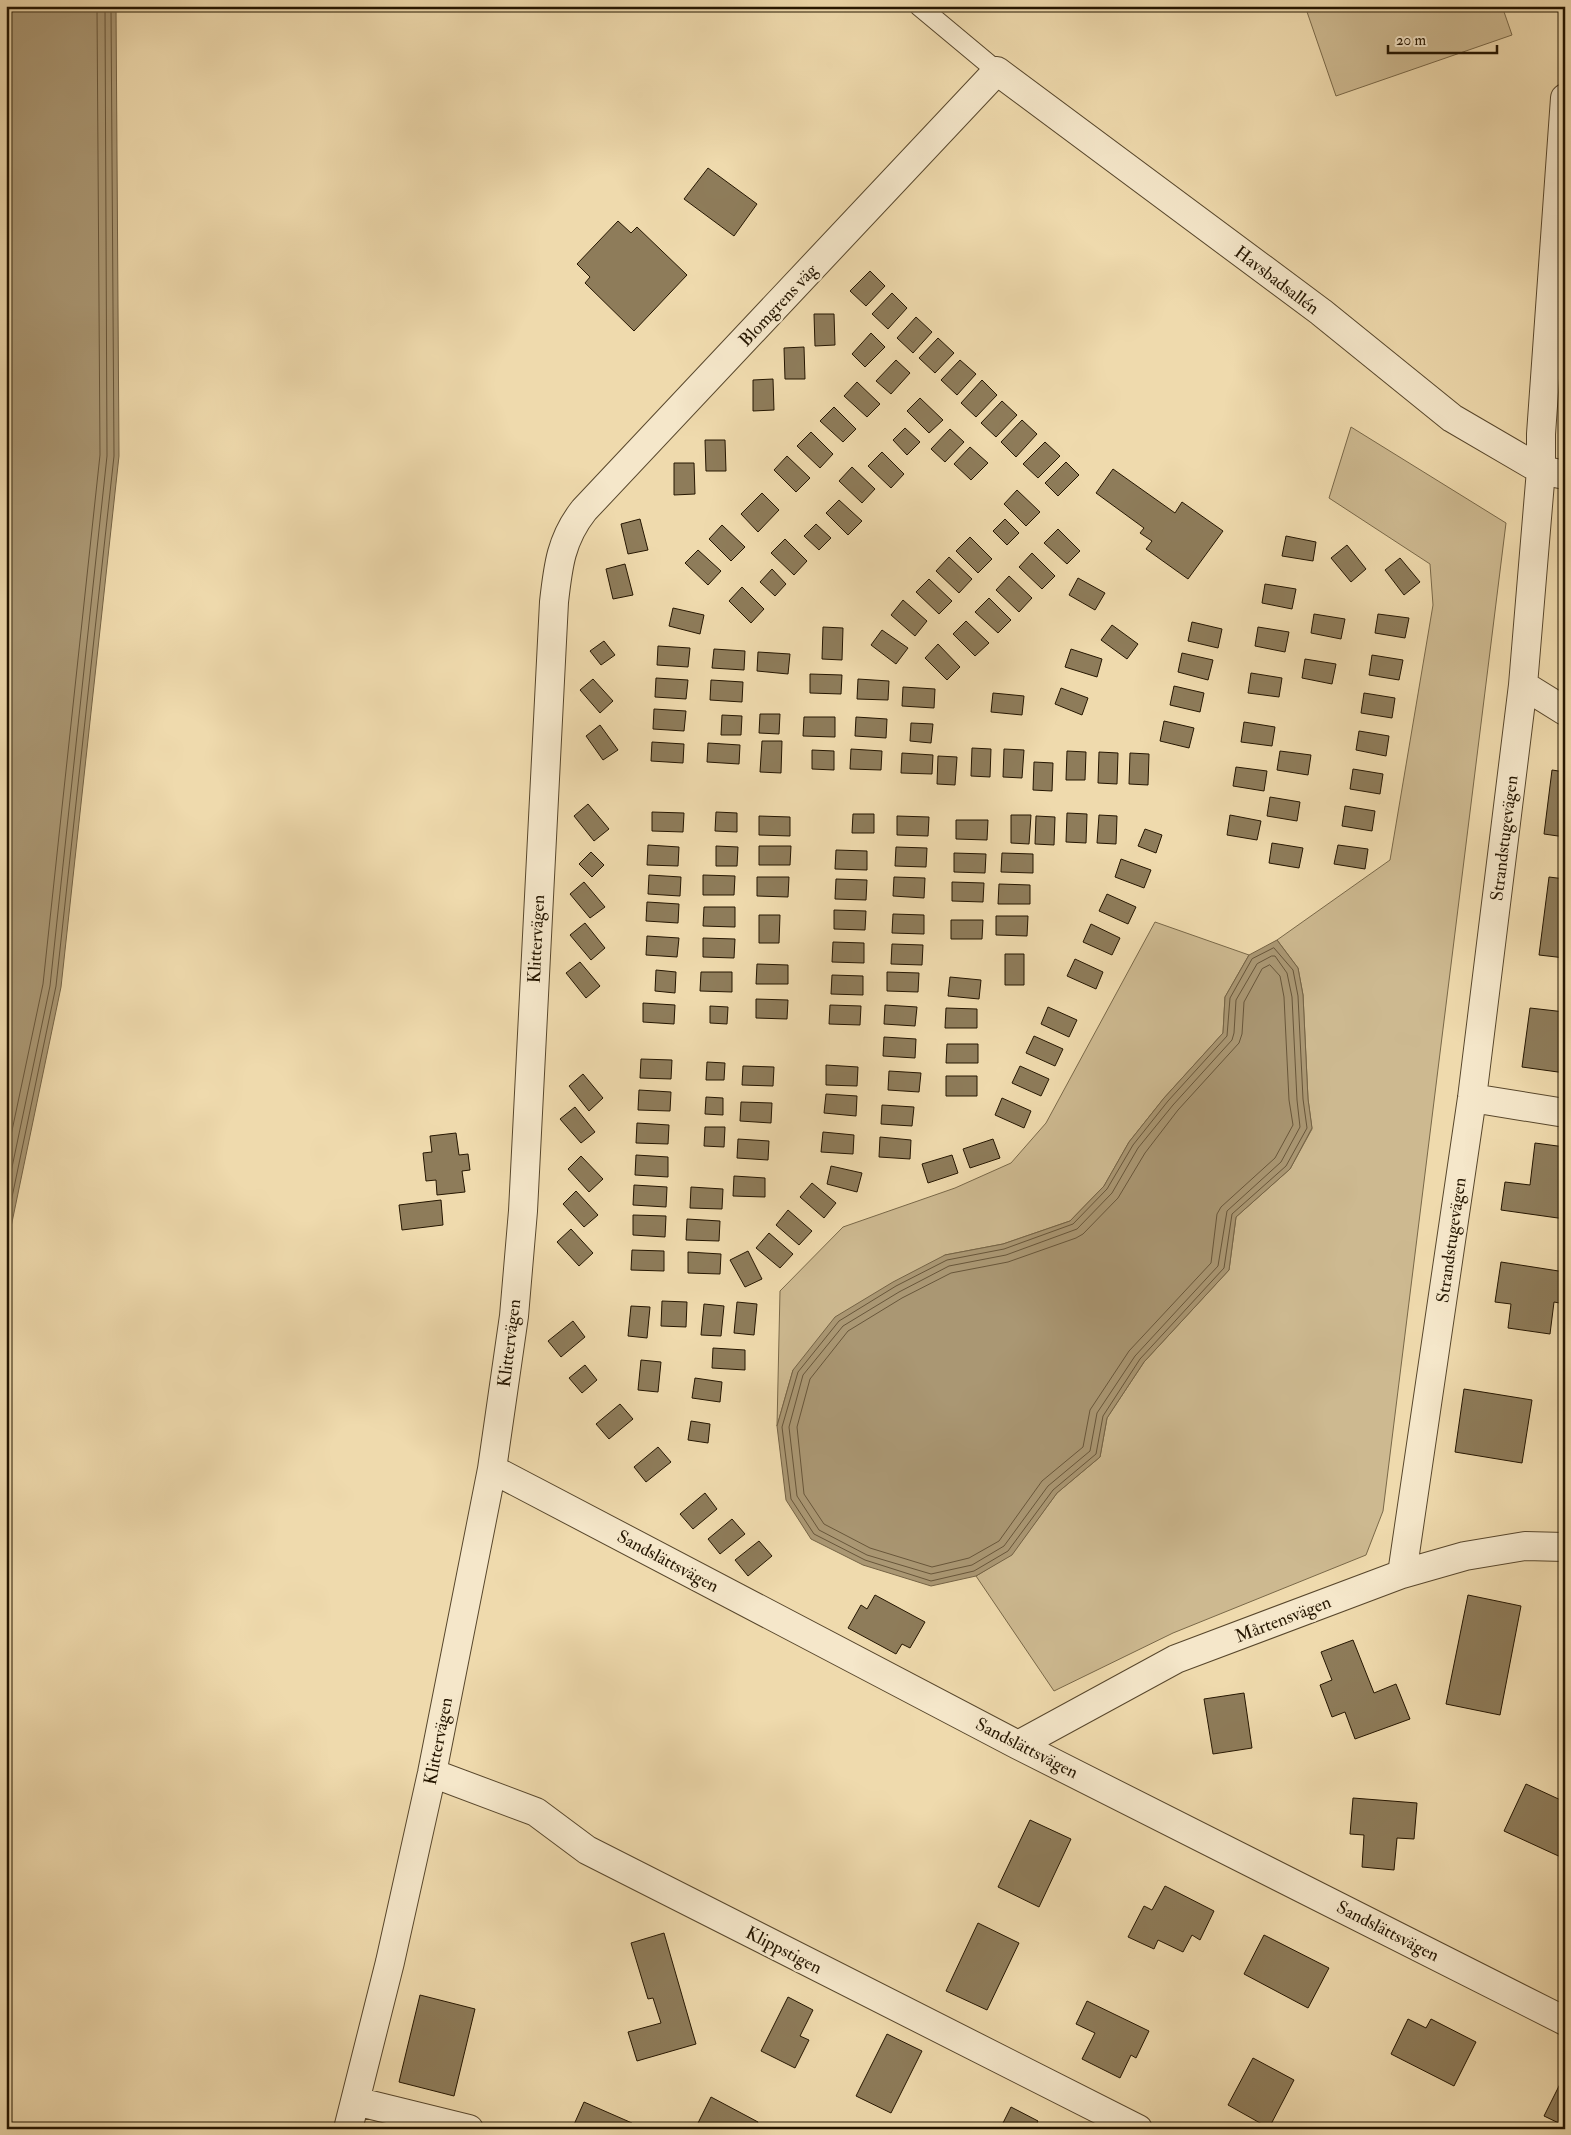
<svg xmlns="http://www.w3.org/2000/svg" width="1571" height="2135" viewBox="0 0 1571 2135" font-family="'IM FELL Double Pica',serif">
<rect width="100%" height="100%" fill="#efdaad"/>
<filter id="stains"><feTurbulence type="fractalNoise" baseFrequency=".004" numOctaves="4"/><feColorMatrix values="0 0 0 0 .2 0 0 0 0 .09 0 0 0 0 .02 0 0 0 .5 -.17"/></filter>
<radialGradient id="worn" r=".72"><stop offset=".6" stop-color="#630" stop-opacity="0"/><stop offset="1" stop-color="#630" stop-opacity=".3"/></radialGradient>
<path fill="#cdb990" stroke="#796848" d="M1305,6h197l10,29 -176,61z
M1351,427l155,96 -123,988 -17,44 -193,78 -119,58 -78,-115 36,-22 45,-61 43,-36 7,-39 37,-56 85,-92 7,-53 54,-48 22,-40 -4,-30 -5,-104 -5,-27 -21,-28 113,-80 43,-255 -3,-41 -101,-66z
M1155,922l94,33 -24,42 -2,36 -59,65 -35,44 -25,44 -34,35 -67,23 -58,11 -152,115 -16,56 3,-135 63,-64 112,-39 56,-25 35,-40z"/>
<path fill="#aa9773" stroke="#756345" d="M6,6h110l3,450 -58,531 -55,264z
M1277,940l21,28 5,27 5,104 4,29 -22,41 -54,48 -7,53 -85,92 -37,56 -7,39 -43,36 -45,62 -36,21 -45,10 -68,-21 -52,-26 -25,-39 -9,-74 16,-56 42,-53 58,-35 52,-27 58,-11 67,-23 34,-35 25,-44 35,-44 59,-65 2,-36 24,-42z"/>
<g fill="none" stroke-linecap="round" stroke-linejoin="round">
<path stroke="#68563a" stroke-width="1" d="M1274,948l19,22 5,26 5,103 4,29 -21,38 -54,48 -8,54 -84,91 -37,57 -7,38 -43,36 -45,61 -34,20 -43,10 -66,-21 -51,-26 -23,-35 -9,-72 16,-55 41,-51 57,-35 51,-26 57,-11 69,-25 34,-35 26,-44 35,-44 59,-65 3,-38 22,-39z
M1272,956h3l12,17 5,24 5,103 3,27 -19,35 -54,49 -9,55 -83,90 -38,57 -7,38 -42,35 -44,60 -32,19 -41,9 -64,-19 -48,-25 -22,-34 -8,-69 14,-52 40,-49 56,-34 50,-26 57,-11 71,-26 35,-36 26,-45 35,-43 59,-65 2,-7 2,-33 21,-36z
M1270,965l10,11 4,21 5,103 4,25 -18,33 -54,49 -4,7 -6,49 -82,88 -39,59 -7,37 -41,34 -43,60 -30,17 -37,9 -62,-19 -46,-24 -20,-30 -7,-67 13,-48 38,-48 54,-33 49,-25 57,-11 68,-24 7,-4 35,-36 27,-45 33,-43 61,-67 3,-9 2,-32 18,-33z
M6,1159l37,-175 57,-529 -3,-449
M6,1196l44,-210 57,-530 -2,-450
M6,1226l50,-240 58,-530 -3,-450"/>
</g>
<path fill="#8e7c5a" stroke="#251601" d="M708,168l49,36 -23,32 -50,-37z
M618,221l13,12 6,-6 50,48 -53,56 -49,-48 5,-6 -13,-13z
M870,271l15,15 -19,20 -16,-15z
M892,293l15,15 -19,21 -16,-15z
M814,314h20l1,31 -20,1z
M916,317l16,15 -19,21 -16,-15z
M871,333l14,14 -20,20 -13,-13z
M938,338l16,15 -19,20 -16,-15z
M804,347l1,32h-20l-1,-31z
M896,360l14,13 -19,21 -15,-13z
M960,360l16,14 -19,21 -16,-15z
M773,379l1,31 -21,1v-31z
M982,380l15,15 -21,22 -15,-14z
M857,382l23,22 -13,13 -23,-21z
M920,398l23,22 -14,13 -22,-22z
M1002,401l15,14 -21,22 -15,-14z
M834,407l22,22 -13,13 -23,-21z
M1022,420l15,14 -21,23 -15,-15z
M905,428l15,14 -13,13 -14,-15z
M950,429l14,13 -19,20 -14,-13z
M811,432l22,22 -13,14 -23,-22z
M705,440h20l1,31h-20z
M1045,442l15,14 -22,22 -15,-14z
M970,447l18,16 -17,17 -17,-16z
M882,452l22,22 -13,14 -23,-22z
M787,456l23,22 -14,14 -22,-22z
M1066,462l13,13 -21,21 -13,-13z
M674,463h20l1,31 -21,1z
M852,467l23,22 -13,14 -23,-22z
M1113,469l62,44 7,-11 41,29 -35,48 -42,-30 6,-8 -12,-8 4,-5 -48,-35z
M1017,490l23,22 -14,14 -22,-22z
M762,493l17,17 -21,22 -17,-18z
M839,500l23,21 -14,14 -22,-22z
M640,519l8,31 -20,4 -7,-30z
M1005,519l14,14 -12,12 -14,-14z
M816,524l15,14 -12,12 -15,-14z
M722,525l23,22 -14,14 -22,-22z
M1058,529l22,22 -13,13 -23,-21z
M1286,536l30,6 -3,19 -31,-5z
M970,537l22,22 -14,14 -22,-22z
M785,539l22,22 -13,14 -23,-22z
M1347,545l19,24 -15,13 -20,-24z
M698,550l23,21 -13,14 -23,-22z
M1032,553l23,23 -13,13 -23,-22z
M949,557l23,22 -13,14 -23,-22z
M1400,558l20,24 -16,13 -19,-25z
M625,564l8,31 -20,4 -7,-30z
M772,569l14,15 -11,12 -15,-14z
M1009,576l23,22 -13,14 -23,-22z
M1078,578l27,15 -10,17 -26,-15z
M929,579l23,22 -13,13 -23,-22z
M1265,584l31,5 -4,20 -30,-6z
M742,587l22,22 -13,14 -22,-22z
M989,598l22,22 -13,13 -23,-21z
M903,600l24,21 -12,15 -24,-21z
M673,608l31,7 -4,19 -31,-8z
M1314,614l31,5 -4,20 -30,-6z
M1378,614l31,4 -4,20 -30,-5z
M966,621l23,22 -14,13 -22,-22z
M1192,622l30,7 -4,19 -30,-7z
M1112,625l26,19 -11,15 -26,-19z
M823,627l20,1 -1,32 -20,-1z
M1258,627l31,5 -4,20 -30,-6z
M882,630l26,18 -12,16 -25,-19z
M604,641l11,14 -14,10 -11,-14z
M938,644l22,23 -13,13 -22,-22z
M658,646l32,2 -2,19 -31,-2z
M714,649l31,2 -1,19 -32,-2z
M1071,649l31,10 -5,18 -32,-10z
M758,652l32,2 -2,20 -31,-3z
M1182,653l31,7 -5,20 -30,-8z
M1372,655l31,5 -4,20 -30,-5z
M1305,659l31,5 -4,20 -30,-6z
M1251,673l31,5 -3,19 -31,-4z
M810,674l32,1 -1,19 -31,-1z
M656,678l32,2 -2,19 -31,-2z
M593,679l20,22 -13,12 -20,-23z
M858,679l31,2 -1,19 -31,-1z
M711,680l32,2 -1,20 -32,-2z
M1174,686l30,7 -4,19 -30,-7z
M903,687l32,2 -1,19 -32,-2z
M1061,688l27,10 -6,17 -27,-11z
M993,693l31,3 -2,19 -31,-3z
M1364,693l31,5 -3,20 -31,-5z
M654,709l32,2 -2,20 -31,-2z
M760,714h20l-1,20 -20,-1z
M722,715l20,1 -1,19h-20z
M804,717h31v20l-32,-1z
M856,717l31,2 -1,19 -31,-2z
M1164,721l30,7 -5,20 -29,-7z
M1244,722l31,5 -3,19 -31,-4z
M911,723l22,1 -2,19 -21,-2z
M600,725l18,25 -15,10 -17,-24z
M1359,731l30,5 -3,20 -30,-6z
M762,741h20l-1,32 -21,-1z
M652,742l32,2 -1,19 -32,-2z
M708,743l32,2 -1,19 -32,-2z
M972,748l19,1 -1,28 -19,-1z
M851,749l31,2 -1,19 -31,-1z
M1004,749l20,1 -2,28 -19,-1z
M812,750l22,1v19l-22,-1z
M1067,751l19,1 -1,28h-19z
M1280,751l31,4 -3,20 -31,-5z
M1099,752l19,1 -1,31 -19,-1z
M902,753l31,2 -1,19 -31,-1z
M1130,753l19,1 -1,31 -19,-1z
M938,756l19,1 -2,28 -18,-1z
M1034,762l19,1 -1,28 -19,-1z
M1236,767l31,4 -3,20 -31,-5z
M1353,769l30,5 -3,20 -30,-5z
M1552,770l13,2v65l-21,-3z
M1270,797l30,5 -3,19 -30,-5z
M588,804l21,25 -15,12 -20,-25z
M1345,806l30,5 -3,20 -30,-5z
M652,812l32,1 -1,19 -31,-1z
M716,812l21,1v19l-22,-1z
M1067,813l20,1 -1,29 -20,-1z
M853,814h21v19h-22z
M1011,815h20l-2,29 -18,-1z
M1099,815l18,1 -1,28 -19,-1z
M1230,815l31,6 -4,19 -30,-5z
M759,816l31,1v19l-31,-1z
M897,816l32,1 -1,19 -31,-1z
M1036,816l19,1 -1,28 -19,-1z
M956,820h32l-1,20 -31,-1z
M1145,829l17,6 -6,18 -18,-7z
M1272,843l31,5 -4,20 -30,-5z
M648,845l31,2 -1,19 -31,-1z
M1338,845l30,4 -3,20 -31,-5z
M716,846l22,1 -1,19h-21z
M759,846h32l-1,19h-31z
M896,847l31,1 -1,19 -31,-1z
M836,850l31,1v19l-32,-1z
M591,852l13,13 -12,12 -13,-13z
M954,853l32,1 -1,19 -31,-1z
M1002,853l31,1v19l-32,-1z
M1121,859l30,11 -7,18 -29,-11z
M649,875l32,2 -1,19 -32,-2z
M703,875l32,1 -1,19h-31z
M757,877h32l-1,20 -31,-1z
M894,877l31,1 -1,20 -31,-2z
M1549,877l16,2v79l-26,-3z
M836,879l31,1 -1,20 -31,-1z
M584,882l21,25 -15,11 -20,-24z
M952,882l32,1 -1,19 -31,-1z
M999,884l31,1v19h-32z
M1107,894l29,13 -8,17 -29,-13z
M647,902l32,2 -1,19 -32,-2z
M704,907h31v20l-32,-1z
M834,910l32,1 -1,19 -31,-1z
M893,914l31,1v19l-32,-1z
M759,915h21l-1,28h-20z
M996,916h32l-1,20 -31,-1z
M951,920h32l-1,19h-31z
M585,923l20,25 -14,12 -21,-25z
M1091,924l29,14 -8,17 -29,-13z
M647,936l32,2 -2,19 -31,-2z
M703,938l32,1 -1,19 -31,-1z
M833,942l31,1v20l-32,-1z
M892,944l31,1 -1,20 -31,-1z
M1005,954h19v31h-19z
M1075,959l28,13 -7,17 -29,-13z
M580,962l20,24 -14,12 -20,-25z
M757,964l31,1v19h-32z
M656,970l20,2 -1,21 -20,-2z
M701,972h31v20l-32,-1z
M887,972l32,1 -1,19 -31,-1z
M832,975l31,1v19l-32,-1z
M950,977l31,3 -2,19 -31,-3z
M756,999l32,1 -1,19 -31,-1z
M643,1003l32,2 -1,19 -31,-2z
M830,1005l31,1 -1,19 -31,-1z
M885,1005l32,2 -2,19 -31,-2z
M710,1006l18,1 -1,17 -17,-1z
M1048,1007l29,13 -8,17 -28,-13z
M946,1008l31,1v19h-32z
M1530,1008l35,4v61l-43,-6z
M1034,1036l29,13 -8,17 -29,-13z
M884,1037l32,2 -1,19 -32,-2z
M947,1044h31v19h-32z
M641,1059l31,1 -1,19 -31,-1z
M707,1062l18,1 -1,17h-18z
M826,1065l32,2 -1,19 -31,-1z
M743,1066l31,1 -1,19 -31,-1z
M1020,1066l29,13 -8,17 -29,-13z
M889,1071l32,2 -2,19 -31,-2z
M583,1074l20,24 -14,13 -20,-25z
M946,1076h31v20h-31z
M639,1090l32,2 -1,19 -32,-1z
M826,1094l31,2 -1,20 -32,-3z
M706,1097l17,1v17l-18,-1z
M1002,1098l29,13 -7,17 -29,-13z
M741,1102l31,1 -1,20 -31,-2z
M882,1105l32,2 -2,19 -31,-2z
M575,1107l20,25 -14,11 -21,-24z
M637,1123l32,2 -1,19 -32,-1z
M705,1127h20l-1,20 -20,-1z
M823,1132l31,3 -1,19 -32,-2z
M456,1133l3,22 9,-1 2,16 -8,1 3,21 -28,3 -1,-15 -10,1 -3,-28 9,-1 -2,-16z
M880,1137l31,3 -1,19 -31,-2z
M738,1139l31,2 -1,19 -31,-2z
M993,1139l7,19 -30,10 -7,-19z
M1535,1143l30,4v72l-64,-9 4,-28 25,3z
M636,1155l32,2v20l-33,-2z
M952,1155l6,18 -30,10 -6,-19z
M581,1156l22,23 -14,13 -21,-23z
M831,1166l31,7 -5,19 -30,-8z
M734,1176l31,2v19l-32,-1z
M812,1183l24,20 -12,15 -24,-21z
M634,1185l33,2 -1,20 -33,-2z
M691,1187l32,2 -1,20 -32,-1z
M576,1191l22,24 -14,12 -21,-23z
M441,1200l2,25 -41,5 -3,-25z
M788,1210l24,21 -13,14 -23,-20z
M633,1215l33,1 -1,21 -32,-2z
M687,1219l33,2 -1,20 -33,-1z
M571,1229l22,24 -14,13 -22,-24z
M769,1233l24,21 -13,14 -24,-20z
M632,1250l32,1v20l-33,-1z
M748,1251l14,28 -17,8 -15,-27z
M688,1252l33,2 -1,20 -32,-1z
M1501,1262l64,10v32l-11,-2 -4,32 -42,-6 3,-24 -16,-2z
M662,1301l25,1 -1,25 -25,-1z
M737,1302l20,2 -3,31 -20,-2z
M704,1304l20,2 -3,30 -20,-1z
M631,1306l19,1 -3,31 -19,-2z
M573,1321l12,16 -24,20 -13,-16z
M713,1348l32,2v20l-33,-2z
M641,1360l20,2 -3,30 -20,-2z
M585,1365l12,15 -15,13 -13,-15z
M695,1378l27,4 -2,20 -28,-4z
M1464,1389l68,11 -10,63 -67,-11z
M620,1404l13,15 -24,20 -13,-15z
M691,1421l19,3 -2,19 -20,-3z
M658,1447l13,15 -25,20 -12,-15z
M705,1493l12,16 -24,20 -13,-15z
M732,1519l13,15 -25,20 -12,-15z
M759,1541l13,15 -24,20 -13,-16z
M875,1595l50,27 -15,26 -8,-4 -6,10 -48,-26 13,-23 6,4z
M1468,1595l53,11 -21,109 -54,-11z
M1353,1640l21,53 22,-9 14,35 -55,20 -10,-27 -13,5 -12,-32 12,-5 -11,-28z
M1244,1693l8,55 -39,6 -9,-55z
M1526,1784l39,18v57l-61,-28z
M1353,1798l64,5 -3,36 -17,-1 -3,32 -32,-3 2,-32 -14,-1z
M1030,1820l41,19 -32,68 -41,-20z
M1165,1886l49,25 -14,29 -8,-5 -9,17 -25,-12 -4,9 -26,-12 16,-31 8,4z
M978,1923l41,20 -32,67 -41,-19z
M664,1933l32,111 -59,17 -9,-29 33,-9 -8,-25 -5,1 -17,-56z
M1264,1935l65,33 -21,40 -64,-34z
M420,1995l55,14 -21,87 -55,-14z
M788,1997l25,13 -13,26 9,4 -14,28 -34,-17z
M1087,2001l62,30 -13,27 -5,-3 -11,23 -38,-19 13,-26 -19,-9z
M1408,2019l18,9 5,-9 45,23 -22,44 -63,-32z
M887,2034l35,17 -31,62 -35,-17z
M1253,2058l41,22 -25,48 -41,-23z
M1560,2084l5,2v40l-21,-10z
M711,2097l47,25 -3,7h-56l-3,-2z
M584,2102l48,21 -2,6h-58z
M1011,2107l27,14 -4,8h-34z"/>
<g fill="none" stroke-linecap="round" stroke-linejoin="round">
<defs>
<path id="lane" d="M919,6l78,65"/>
<path id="street" d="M1523,685l42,26
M1472,1098l93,15
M492,1469l526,276 547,276
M1402,1574l70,-476 51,-413 18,-215v-36l24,-336
M1018,1745l158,-86 226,-85 63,-18 60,-10 40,1
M432,1773l104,39 51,38 551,279
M355,2101l114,28
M348,2129l42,-167 42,-189 60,-304 22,-153 9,-105 31,-609c4,-36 7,-63 30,-92l413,-439 324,241 131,106 89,52 24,5"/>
</defs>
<use href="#lane" stroke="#58472c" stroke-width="21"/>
<use href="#street" stroke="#58472c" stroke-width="30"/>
<use href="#lane" stroke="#f5e7ca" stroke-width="19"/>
<use href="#street" stroke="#f5e7ca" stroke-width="28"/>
</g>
<g text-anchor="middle" stroke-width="5" stroke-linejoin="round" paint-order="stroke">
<g font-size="18" fill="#251601" stroke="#f5e7ca">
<text transform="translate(1277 280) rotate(37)" y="6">Havsbadsallén</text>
<text transform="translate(778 305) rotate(-47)" y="6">Blomgrens väg</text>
<text transform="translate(1504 838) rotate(-83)" y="6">Strandstugevägen</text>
<text transform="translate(536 939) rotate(-87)" y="6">Klittervägen</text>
<text transform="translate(1451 1240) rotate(-82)" y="6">Strandstugevägen</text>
<text transform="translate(509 1343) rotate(-83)" y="6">Klittervägen</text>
<text transform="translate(668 1561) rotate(28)" y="6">Sandslättsvägen</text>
<text transform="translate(1283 1619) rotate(-21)" y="6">Mårtensvägen</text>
<text transform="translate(438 1741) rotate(-79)" y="6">Klittervägen</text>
<text transform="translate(1027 1748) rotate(27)" y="6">Sandslättsvägen</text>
<text transform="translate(1388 1931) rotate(27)" y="6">Sandslättsvägen</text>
<text transform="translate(784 1950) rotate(27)" y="6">Klippstigen</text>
</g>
</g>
<rect width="1571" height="2135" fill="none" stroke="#efdaad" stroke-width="25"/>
<rect x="8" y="8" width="1556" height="2120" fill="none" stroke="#251601" stroke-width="2.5"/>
<rect x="12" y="12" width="1546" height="2110" fill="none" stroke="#251601"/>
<path d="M1388 45v8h109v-8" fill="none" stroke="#251601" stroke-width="2.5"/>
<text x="1396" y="45" font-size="15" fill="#251601" stroke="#f5e7ca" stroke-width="4" paint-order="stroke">20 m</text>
<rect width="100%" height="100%" filter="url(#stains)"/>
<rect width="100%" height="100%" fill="url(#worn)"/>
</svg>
